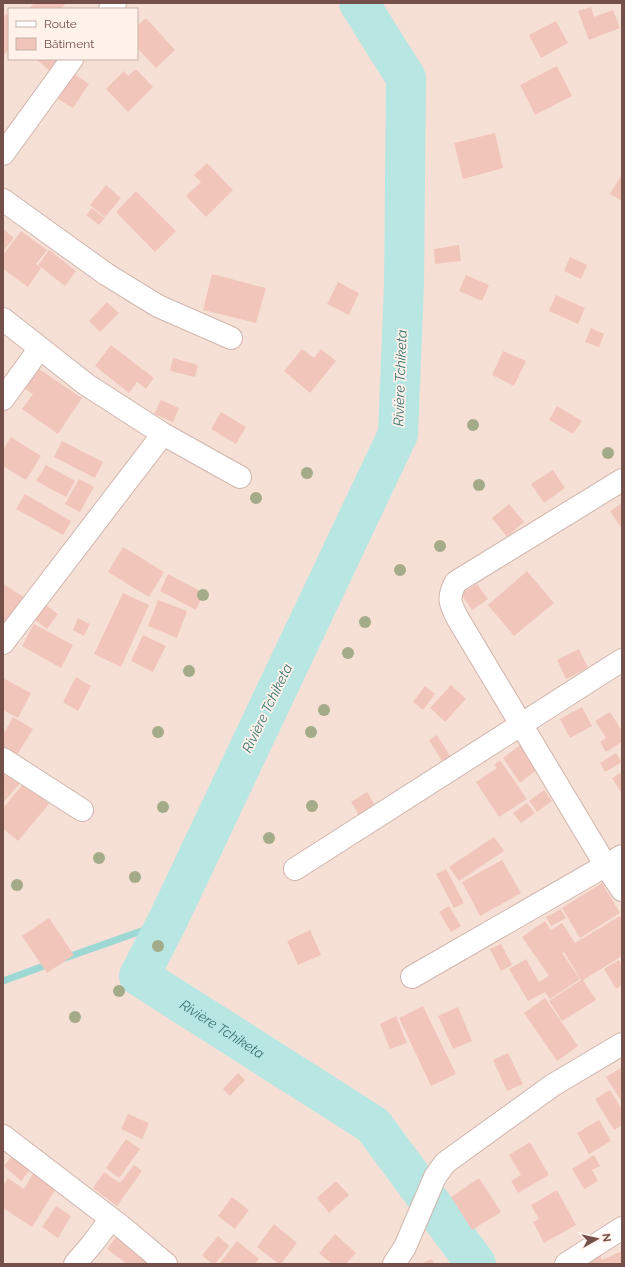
<svg xmlns="http://www.w3.org/2000/svg" width="625" height="1267" viewBox="0 0 625 1267" font-family="Raleway,sans-serif">
<rect width="100%" height="100%" fill="#fceee4"/>
<path fill="#f6e0d5" fill-rule="evenodd" d="M3,3h619v1261h-619zM9,9h128v50h-128z"/>
<g fill="none" stroke-linecap="round" stroke-linejoin="round">
<path stroke="#9ed8d4" stroke-width="7" d="M65,958l102,-36
M3,981l49,-18"/>
<path stroke="#b8e6e3" stroke-width="40" id="s1" d="M359,3l47,75 -2,207 -6,149 -231,488 -28,54 234,149 103,139"/>
</g>
<path fill="#f2c5bb" d="M34,3h32l-5,6h-32z
M591,7l3,10 19,-7 7,18 -31,12 -11,-29z
M6,14l3,3v32l-6,7v-38z
M146,18l29,32 -19,18 -19,-20v-22z
M556,21l12,22 -27,15 -12,-23z
M36,59h23l-8,13z
M557,66l15,30 -37,19 -15,-30z
M136,69l17,18 -25,25 -22,-23 18,-18 4,5z
M74,74l15,10 -16,24 -15,-9z
M495,133l8,35 -40,11 -9,-36z
M207,163l26,27 -27,27 -20,-21 15,-14 -7,-7z
M622,174v27l-12,-7z
M106,185l15,13 -16,19 -15,-12z
M136,191l40,40 -21,21 -39,-40z
M92,208l13,10 -6,7 -13,-10z
M3,229l11,9 -11,13z
M21,231l26,19 -11,14 5,4 -13,19 -25,-18v-14z
M459,245l2,16 -26,3 -1,-15z
M49,250l27,21 -11,15 -27,-21z
M570,257l17,8 -6,14 -17,-8z
M212,274l54,14 -10,35 -53,-13z
M466,275l23,10 -7,16 -23,-10z
M338,282l21,11 -10,22 -22,-11z
M556,295l29,13 -7,16 -29,-13z
M107,302l12,11 -19,19 -11,-11z
M591,328l13,6 -5,13 -14,-5z
M111,345l43,33 -8,11 -9,-7 -8,11 -34,-27z
M302,349l12,9 7,-9 15,12 -26,32 -26,-22z
M503,351l23,10 -12,25 -22,-11z
M173,358l25,7 -3,12 -25,-6z
M39,369l43,29 -24,36 -36,-25 11,-15 -8,-5z
M161,400l18,8 -6,14 -19,-8z
M557,406l25,15 -9,13 -24,-14z
M221,412l25,15 -10,17 -25,-15z
M11,437l30,19 -15,24 -23,-14v-16z
M62,441l41,21 -8,16 -41,-21z
M46,465l29,16 -9,16 -30,-16z
M553,470l12,18 -21,15 -13,-19z
M79,479l15,8 -14,25 -15,-8z
M25,494l46,27 -8,14 -47,-26z
M622,503v26l-12,-18z
M509,504l15,18 -17,15 -15,-19z
M123,547l41,25 -15,25 -41,-25z
M527,571l27,32 -40,33 -26,-31z
M168,574l36,19 -8,17 -36,-19z
M3,584l21,13 -18,29 -3,-3z
M477,584l11,15 -16,11 -11,-16z
M123,593l26,12 -28,62 -27,-13z
M158,600l29,11 -10,27 -29,-12z
M42,602l16,12 -11,15 -15,-11z
M78,618l12,6 -6,12 -11,-6z
M34,624l39,21 -12,23 -39,-22z
M143,635l23,11 -13,26 -22,-11z
M579,649l9,19 -22,11 -9,-19z
M76,677l15,9 -13,25 -15,-9z
M3,678l28,15 -13,25 -15,-8z
M451,685l15,14 -21,23 -15,-14z
M425,686l10,8 -12,16 -10,-8z
M582,707l10,19 -22,12 -10,-19z
M610,712l12,19v11l-16,10 -6,-10 6,-4 -11,-17z
M13,717l20,12 -19,31 -11,-7v-18z
M437,735l15,24 -8,5 -15,-24z
M523,743l17,24 -20,16 -17,-25z
M616,753l6,9 -17,10 -5,-9z
M500,760l27,39 -28,18 -23,-35 21,-14 -3,-3z
M3,766l18,16 -18,21z
M622,772v18l-2,1 -8,-13z
M24,783l25,21 -31,37 -15,-12v-21z
M544,790l8,11 -15,11 -8,-11z
M367,792l9,15 -16,10 -9,-15z
M527,803l8,10 -14,10 -8,-10z
M494,837l10,14 -45,30 -10,-14z
M502,860l19,33 -41,23 -18,-34z
M446,869l18,34 -10,5 -18,-34z
M602,883l18,30 -40,25 -18,-30z
M449,906l12,20 -10,6 -12,-20z
M561,909l5,9 -15,8 -5,-9z
M620,916l2,3v37l-39,24 13,20 -34,21 -13,-20 32,-21 -17,-28 -2,1 18,26 -30,20 -5,-7 -17,9 -19,-32 17,-10 13,23 10,-6 -27,-39 23,-16 6,9 11,-7 13,20z
M49,918l25,37 -27,18 -25,-37z
M310,930l11,25 -23,10 -11,-24z
M501,944l11,21 -11,6 -11,-22z
M619,960l3,5v20l-6,4 -12,-20z
M545,998l33,48 -21,15 -33,-48z
M423,1006l33,68 -25,12 -32,-68z
M458,1007l14,34 -19,8 -15,-33z
M396,1016l11,27 -17,6 -10,-25z
M508,1053l15,31 -16,7 -14,-31z
M622,1067v35l-16,-25z
M238,1073l7,7 -15,16 -7,-7z
M610,1090l12,19v16l-8,5 -19,-31z
M128,1114l21,9 -7,16 -21,-10z
M599,1120l12,21 -22,13 -12,-21z
M126,1139l14,10 -21,29 -13,-10z
M530,1142l19,33 -31,18 -7,-12 10,-6 -12,-20z
M15,1152l17,15 -11,14 -17,-15z
M594,1155l6,11 -8,4 6,11 -14,8 -12,-20z
M134,1165l8,6 -25,35 -24,-18 11,-16 16,11z
M34,1172l23,15 -25,40 -29,-19v-22l5,-8 16,11z
M479,1178l22,34 -29,18 -21,-33z
M336,1181l13,14 -20,18 -12,-15z
M557,1190l19,35 -32,18 -11,-21 6,-3 -8,-14z
M232,1197l17,13 -14,19 -17,-13z
M56,1206l15,10 -13,22 -16,-11z
M274,1224l23,19 -16,21h-2l-22,-17z
M118,1234l35,30h-26l-20,-15z
M335,1234l21,19 -10,11h-14l-13,-11z
M218,1236l11,10 -14,18h-3l-10,-9z
M237,1241l22,18 -4,5h-36z
M622,1251v13h-42l20,-9 2,5z
M432,1259l2,5h-14z"/>
<g fill="none" stroke-linecap="round" stroke-linejoin="round">
<defs>
<path id="street" d="M110,9l5,-6
M3,154l69,-95
M3,200l103,74 52,32 73,32
M3,319l84,66 76,49 77,43
M3,399l37,-51
M622,480l-166,102c-9,16 -6,22 2,37l148,247 16,24
M3,643l160,-209
M3,759l79,51
M295,869l327,-209
M412,977l210,-121
M3,1136l119,91 44,37
M75,1264l17,-20 19,-25
M394,1264l11,-17 30,-70 10,-14 108,-78 69,-41
M566,1264l56,-36"/>
</defs>
<use href="#street" stroke="#d0b5ad" stroke-width="24"/>
<use href="#street" stroke="#fff" stroke-width="22"/>
</g>
<g fill="#a3ab89">
<circle cx="473" cy="425" r="6"/>
<circle cx="608" cy="453" r="6"/>
<circle cx="307" cy="473" r="6"/>
<circle cx="479" cy="485" r="6"/>
<circle cx="256" cy="498" r="6"/>
<circle cx="440" cy="546" r="6"/>
<circle cx="400" cy="570" r="6"/>
<circle cx="203" cy="595" r="6"/>
<circle cx="365" cy="622" r="6"/>
<circle cx="348" cy="653" r="6"/>
<circle cx="189" cy="671" r="6"/>
<circle cx="324" cy="710" r="6"/>
<circle cx="158" cy="732" r="6"/>
<circle cx="311" cy="732" r="6"/>
<circle cx="312" cy="806" r="6"/>
<circle cx="163" cy="807" r="6"/>
<circle cx="269" cy="838" r="6"/>
<circle cx="99" cy="858" r="6"/>
<circle cx="135" cy="877" r="6"/>
<circle cx="17" cy="885" r="6"/>
<circle cx="158" cy="946" r="6"/>
<circle cx="119" cy="991" r="6"/>
<circle cx="75" cy="1017" r="6"/>
</g>
<g text-anchor="middle" stroke-width="3.5" stroke-linejoin="round" paint-order="stroke">
<g font-size="14" font-style="italic" fill="#3a7470" stroke="#fff2eb">
<text transform="translate(400 378) rotate(-88)" y="5">Rivière Tchiketa</text>
<text transform="translate(267 708) rotate(-64)" y="5">Rivière Tchiketa</text>
<text dy="5" stroke="none"><textPath href="#s1" startOffset="1144">Rivière Tchiketa</textPath></text>
</g>
</g>
<rect width="625" height="1267" fill="none" stroke="#754f49" stroke-width="8"/>
<rect x="8" y="8" width="130" height="52" fill="#fff2eb" stroke="#c8b1aa"/>
<rect x="16" y="21" width="20" height="6" fill="#ffffff" stroke="#c8b1aa"/>
<text x="44" y="28" font-size="12" fill="#754f49">Route</text>
<rect x="16" y="38" width="20" height="12" fill="#f2c5bb" stroke="#c8b1aa"/>
<text x="44" y="48" font-size="12" fill="#754f49">Bâtiment</text>
<g transform="translate(597 1239) rotate(82)" stroke="#fff2eb" stroke-width="3" paint-order="stroke">
<path d="M0-3L7 15L0 10L-7 15Z" fill="#754f49"/>
<text y="-6" font-size="11" font-weight="bold" text-anchor="middle" fill="#754f49">N</text>
</g>
</svg>
